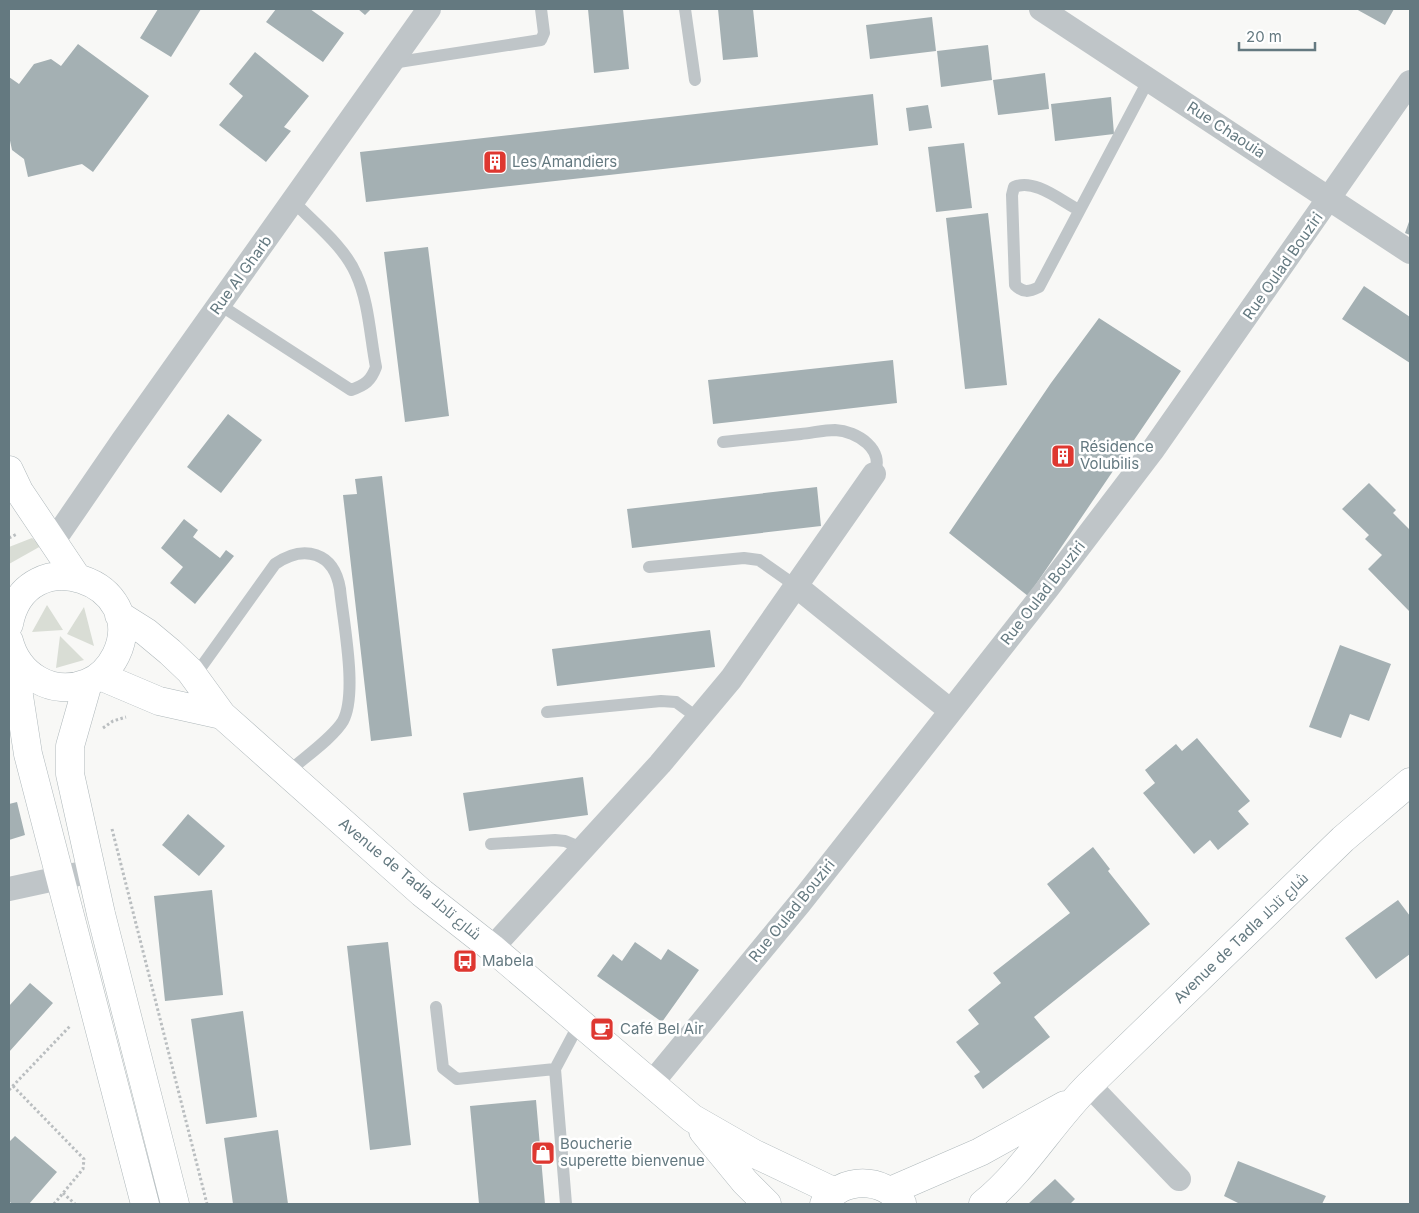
<svg xmlns="http://www.w3.org/2000/svg" width="1419" height="1213" viewBox="0 0 1419 1213" font-family="Inter,Cairo,sans-serif">
<style>
.green{fill:#d9ddd5}
.building{fill:#a4b0b3}
.lines{fill:none;stroke-linecap:round;stroke-linejoin:round}
.secondary-casing{stroke:#afb8bb;stroke-width:29}
.path{stroke:#babec0;stroke-width:3;stroke-dasharray:2.5 2.5;stroke-linecap:butt}
.lane{stroke:#bfc5c8;stroke-width:12}
.street{stroke:#bfc5c8;stroke-width:24}
.secondary{stroke:#fff;stroke-width:28}
.labels{text-anchor:middle;stroke-width:5;stroke-linejoin:round;paint-order:stroke}
.street-label{font-size:15px;fill:#647980;stroke:#fff}
.poi-label{font-size:15px;fill:#647980;stroke:#fff;text-anchor:start}
</style>
<rect width="100%" height="100%" fill="#f8f8f6"/>
<!-- green -->
<path class="green" d="M32,538l9,8 -32,18v-17z
M47,605l16,25 -31,2z
M84,607l10,39 -27,-12z
M60,636l24,24 -28,8z"/>
<!-- building -->
<path class="building" d="M158,9h43l-30,48 -31,-19z
M276,9h34l34,24 -21,29 -57,-40z
M358,9h13l-6,6z
M588,9h35l6,60 -35,4z
M718,9h35l5,48 -35,3z
M1356,9h38l-9,16z
M932,17l4,34 -66,8 -4,-34z
M78,44l71,52 -56,76 -11,-8 -54,13 -4,-18 -12,-9 -3,-14v-59l10,7 15,-20 17,-5 10,7z
M988,45l4,35 -51,7 -4,-36z
M255,52l54,44 -25,31 7,4 -25,31 -47,-37 24,-29 -14,-12z
M1045,73l4,36 -51,6 -5,-35z
M873,94l5,51 -512,57 -6,-50z
M1111,97l3,37 -59,7 -4,-37z
M928,105l4,23 -23,3 -3,-23z
M964,143l8,65 -36,4 -8,-65z
M988,213l19,172 -42,4 -19,-171z
M1410,219v16l-5,-2z
M428,247l21,169 -44,6 -21,-170z
M1364,286l46,31v46l-68,-44z
M1099,318l82,53 -153,225 -79,-63 102,-150z
M893,360l4,43 -184,21 -5,-44z
M228,414l34,26 -41,53 -34,-26z
M382,476l30,260 -41,5 -28,-246 14,-1 -2,-15z
M1369,483l27,27 -3,3 17,17v82l-42,-43 14,-14 -17,-16 4,-4 -27,-26z
M817,487l4,39 -189,22 -5,-39z
M184,519l14,11 -5,7 27,21 6,-8 8,6 -39,48 -25,-21 13,-16 -22,-19z
M710,630l5,37 -158,19 -5,-37z
M1340,645l51,19 -22,57 -19,-7 -9,24 -32,-11z
M1197,738l53,63 -12,10 11,13 -31,26 -8,-10 -16,14 -51,-61 12,-10 -10,-13 31,-26 6,7z
M583,777l5,38 -119,16 -6,-38z
M17,802l8,33 -16,5v-36z
M188,814l37,32 -26,30 -37,-31z
M1093,847l17,22 -2,2 42,53 -116,93 16,20 -67,52 -9,-13 6,-4 -24,-30 23,-18 -11,-14 33,-27 -8,-10 77,-60 -23,-29z
M212,890l11,105 -58,6 -11,-105z
M1398,900l12,16v38l-34,25 -31,-41z
M388,942l23,203 -41,5 -23,-204z
M635,942l26,18 7,-11 31,21 -37,52 -65,-46 16,-22 9,7z
M30,983l23,20 -44,49v-46z
M243,1011l14,106 -51,7 -15,-105z
M536,1100l9,104h-66l-9,-98z
M278,1130l10,74h-55l-9,-66z
M15,1136l42,36 -28,32h-17l-3,-3v-59z
M1238,1161l88,35 -4,8h-82l-16,-8z
M1055,1179l20,20 -5,5h-42z"/>
<g class="lines">
<!-- secondary casing -->
<g class="secondary-casing">
<path id="secondary" d="M9,470l10,21 57,85
M119,615l27,17 24,20 20,19 32,44 200,178 70,55 200,170 61,35 82,39
M9,624c17,-87 142,-42 107,31 -6,12 -16,23 -29,28 -35,14 -69,-8 -78,-42
M17,662l2,34 9,58 117,450
M100,676l59,25 63,14
M88,683l-18,63v28l31,140 74,290
M703,1131l42,51 22,22
M890,1191l90,-39 85,-47
M824,1204c18,-28 59,-27 78,-1
M983,1204c42,-34 68,-81 106,-119l254,-246 67,-57"/>
</g>
<!-- path -->
<path class="path" d="M9,538l8,-4
M103,728l10,-7 13,-4
M112,829l95,375
M13,1086l71,73 -1,10 -29,35
M9,1090l62,-65
M63,1193l12,11"/>
<!-- lane -->
<path class="lane" d="M685,9l10,71
M392,63l149,-23 3,-7 -3,-24
M1079,210c-18,-9 -44,-32 -65,-23l-2,8 3,90c8,8 14,7 24,2l110,-208
M220,305l131,85c14,-5 20,-9 25,-23 -6,-30 -7,-65 -20,-93 -12,-28 -42,-51 -62,-72
M723,442c26,-3 52,-5 78,-8 11,-1 23,-4 34,-4 22,1 51,20 39,44
M649,567l95,-9 15,2 37,26
M194,677l81,-113c29,-20 59,-12 65,25 3,32 18,104 3,132 -10,17 -41,38 -56,52
M547,712l114,-11 15,1 22,16
M491,844l64,-4 10,1 17,7
M436,1007l7,61 14,11 98,-10
M566,1204l-11,-135 25,-47"/>
<!-- street -->
<path class="street" d="M1041,9l369,243
M53,542l70,-102 306,-431
M796,586l155,125
M9,889l83,-18
M492,948l168,-184 71,-85 143,-205
M651,1084l149,-181 247,-314 105,-138 258,-369
M1089,1085l90,94"/>
<!-- secondary -->
<use href="#secondary" class="secondary"/>
</g>
<!-- icons -->
<defs>
<g id="building-square" transform="scale(1.25)"><rect x="-9" y="-9" width="18" height="18" rx="4" fill="#de3730" stroke="#fff"/><path d="M-4-6H4V6H1V3H-1V6H-4ZM-2.5-4.3h1.7v1.8h-1.7ZM.8-4.3h1.7v1.8H.8ZM-2.5-1h1.7V.8h-1.7ZM.8-1h1.7V.8H.8Z" fill="#fff"/></g>
<g id="bus-square" transform="scale(1.25)"><rect x="-9" y="-9" width="18" height="18" rx="4" fill="#de3730" stroke="#fff"/><path d="M-5-6H5V4H4V6H2V4H-2V6H-4V4H-5ZM-3.5-4V0h7V-4ZM-3.5 1.2v1.5H-2V1.2ZM2 1.2v1.5H3.5V1.2Z" fill="#fff"/></g>
<g id="cafe-square" transform="scale(1.25)"><rect x="-9" y="-9" width="18" height="18" rx="4" fill="#de3730" stroke="#fff"/><path d="M-5.5-4.5H6V0H3Q3 3.5 0 3.5H-2.5Q-5.5 3.5-5.5 0ZM3-3.2v2h1.7v-2ZM-6 4.5H4V6H-6Z" fill="#fff"/></g>
<g id="shop-square" transform="scale(1.25)"><rect x="-9" y="-9" width="18" height="18" rx="4" fill="#de3730" stroke="#fff"/><path d="M-5-2.5h2.3a2.7 3.5 0 0 1 5.4 0H5L5.5 6h-11ZM-1.5-2.5h3a1.5 2.3 0 0 0-3 0Z" fill="#fff"/></g>
</defs>
<g fill-rule="evenodd">
<use href="#building-square" x="495" y="162"/>
<use href="#building-square" x="1063" y="456"/>
<use href="#bus-square" x="465" y="961"/>
<use href="#cafe-square" x="602" y="1029"/>
<use href="#shop-square" x="543" y="1153"/>
</g>
<g class="labels">
<!-- street labels -->
<g class="street-label">
<text transform="translate(1226 130) rotate(33)" y="5">Rue Chaouia</text>
<text transform="translate(1283 266) rotate(-55)" y="5">Rue Oulad Bouziri</text>
<text transform="translate(241 275) rotate(-54)" y="5">Rue Al Gharb</text>
<text transform="translate(1043 593) rotate(-52)" y="5">Rue Oulad Bouziri</text>
<text transform="translate(410 879) rotate(40)" y="5">Avenue de Tadla شارع تادلا</text>
<text transform="translate(792 911) rotate(-51)" y="5">Rue Oulad Bouziri</text>
<text transform="translate(1241 938) rotate(-44)" y="5">Avenue de Tadla شارع تادلا</text>
</g>
<!-- poi labels -->
<g class="poi-label">
<text x="512" y="167">Les Amandiers</text>
<text x="1080" y="452">Résidence<tspan x="1080" dy="17">Volubilis</tspan></text>
<text x="482" y="966">Mabela</text>
<text x="620" y="1034">Café Bel Air</text>
<text x="560" y="1149">Boucherie<tspan x="560" dy="17">superette bienvenue</tspan></text>
</g>
</g>
<!-- border -->
<rect width="1419" height="1213" fill="none" stroke="#647980" stroke-width="20"/>
<!-- scale -->
<path d="M1239 42v8h76v-8" fill="none" stroke="#647980" stroke-width="2.5"/>
<text x="1246" y="42" font-size="15" fill="#647980" stroke="#ffffff" stroke-width="4" paint-order="stroke">20 m</text>
</svg>
